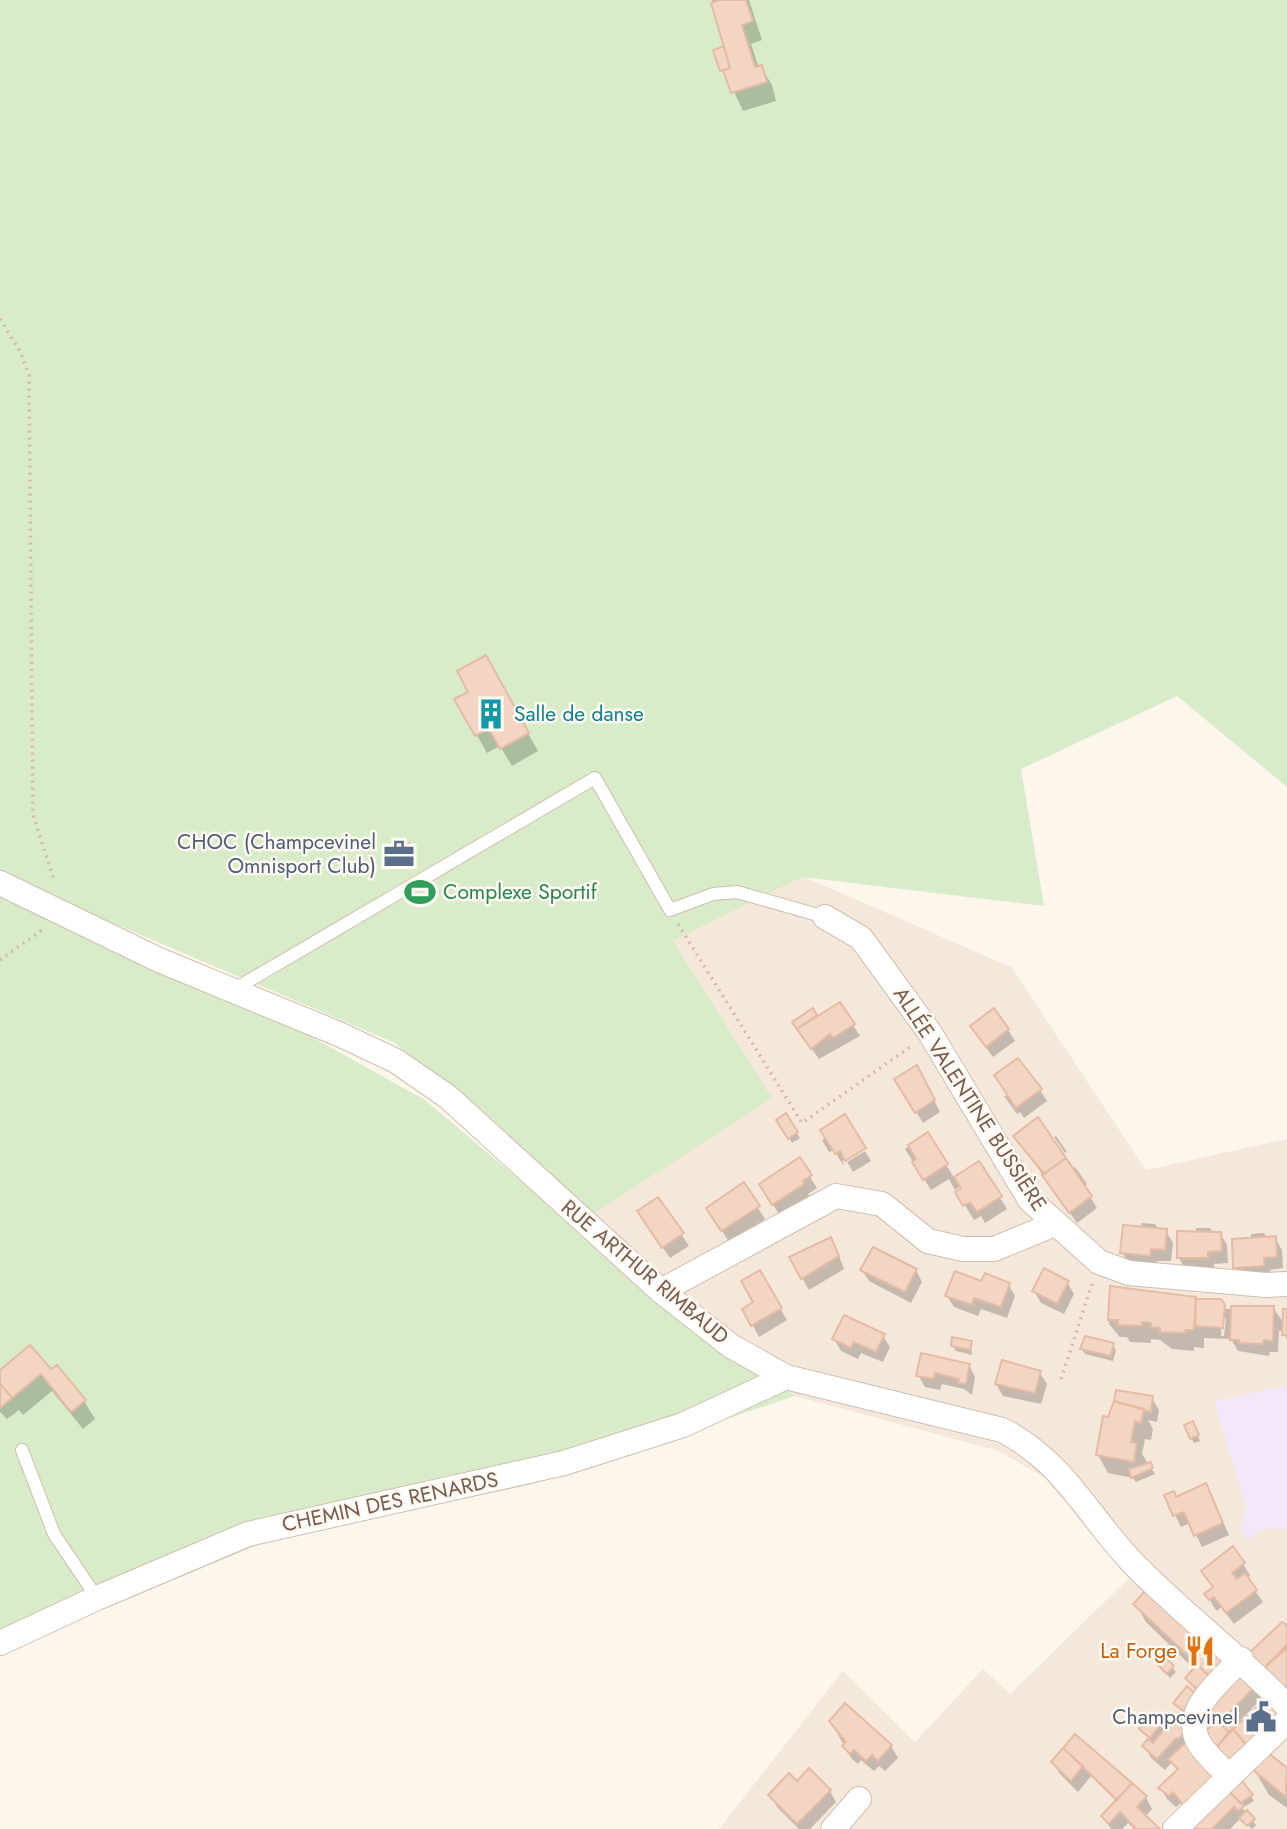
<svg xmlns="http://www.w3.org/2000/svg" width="1287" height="1829" viewBox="0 0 1287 1829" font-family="Jost,sans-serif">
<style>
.residential{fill:#f5e8da}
.education{fill:#f3e8fa}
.green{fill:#d8ecc9}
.shadow{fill:#0003;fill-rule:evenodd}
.building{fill:#f3d5c3;stroke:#e6bba3;stroke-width:2}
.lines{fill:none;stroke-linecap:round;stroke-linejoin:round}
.lane-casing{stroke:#d1beb0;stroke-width:14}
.street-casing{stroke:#d1beb0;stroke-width:26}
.path{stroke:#d9b8a5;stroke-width:3.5;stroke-dasharray:2 5;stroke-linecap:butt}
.lane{stroke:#fff;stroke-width:12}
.street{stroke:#fff;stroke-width:24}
.labels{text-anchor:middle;stroke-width:5;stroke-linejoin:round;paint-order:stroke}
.culture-label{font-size:21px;fill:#0d838f;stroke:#fffaf3;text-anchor:start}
.service-label{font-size:21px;fill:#4e5e75;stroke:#fffaf3;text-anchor:end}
.leisure-label{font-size:21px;fill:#27864d;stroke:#fffaf3;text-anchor:start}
.street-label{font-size:21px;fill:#7a5c4d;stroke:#fffaf3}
.food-label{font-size:21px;fill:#c56008;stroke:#fffaf3;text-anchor:end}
</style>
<rect width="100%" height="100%" fill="#fdf6ec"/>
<!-- residential -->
<path class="residential" d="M802,876l209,91 135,203 141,-31v690h-568l124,-158 72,71 68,-73 27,25 119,-116 -84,-100 -46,-27 -204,-55 -68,-41 -140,-137 85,-277z"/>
<!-- education -->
<path class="education" d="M1287,1385v144h-26l-12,11 -10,-11 7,-20 -32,-108z"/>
<!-- green -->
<path class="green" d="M0,0h1287v787l-110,-91 -156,73 23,137 -242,-29 -129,64 99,157 -185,120 -192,-175 -308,-131 338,188 302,255 68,41 -266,89 -257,54 -272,113z"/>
<!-- shadow -->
<path class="shadow" d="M712,0h37l13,40 -11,4 8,24 2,-1 11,18 4,16 -33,10 -17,-36 -5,-4 7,-17z
M485,657l53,94 -26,15 -12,-20 -13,7 -30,-53 13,-8z
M408,846l7,10 -21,13 -6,-10z
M812,1010l5,8 36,7 7,11 -41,23 -25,-37z
M1008,1030l7,11 -22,16 -14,-19z
M923,1079l17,33 -17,11 -20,-32z
M1040,1090l7,11 -23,17 -4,-6 -3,2 -13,-18z
M785,1116l15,22 -8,5 -14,-23z
M927,1135l28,44 23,-16 29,46 -22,14 -4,-7 -7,4 -10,-16 -4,-18 -5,4 -6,-11 -18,11 -26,-41z
M1015,1136l57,34 3,-3 12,17 -3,3 13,21 -20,15z
M1056,1136l11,16 -2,1 -11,-16z
M826,1138l37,10 -21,13 2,3 21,-13 6,10 -18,11 -6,-10 -4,3 -9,-15 -5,2 -7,-12z
M799,1160l18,28 -9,6 2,3 -30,19 -12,-20z
M744,1185l21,34 -36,23 -14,-22z
M658,1199l31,47 -19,12 -24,-35z
M1141,1223l14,1 3,5 8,2 7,12 -2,18h-14l-1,6 -27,-3 -7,-12 20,-23z
M1196,1228h14l3,5h7l7,12 1,18 -14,1v6h-28l-7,-12 17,-25z
M1264,1233l3,5h8l7,12 1,18 -13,2v7l-29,2 -6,-11 16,-28v-6z
M837,1251l7,18 -35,21 -18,-32z
M862,1270h54l6,12 -11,21 -42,-22z
M759,1273l28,47 -28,17 -15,-28 11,-6z
M1067,1282l7,12 -10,20 -23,-11 -7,-12z
M982,1284h26l7,12 -8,22 -26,-9 -3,7 -24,-9 -7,-11z
M1111,1288l109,13 5,8 48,-1 11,15 3,-13v31l-3,-10h-5l-1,21h-8l-1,4 -31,-5 -7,-12 -27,-1v10l-10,-1v4l-22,-2 -12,-9 -9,-1v4l-21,-1 -3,-5h-7l-11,-13zM1222,1315l4,4 -2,17h-3z
M883,1336l7,11 -7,15 -22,-9 -3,6 -17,-8 -7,-12z
M971,1342l1,13 -16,-4 -3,-5z
M1113,1345l3,5 -3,11 -28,-7 -3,-5z
M969,1365l6,12 -3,18 -8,-6 -22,-5 -2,6 -15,-3 -7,-12z
M0,1372h51l33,29 11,18 -12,10 -31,-38 -29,24 -4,-5 -12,9 -7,-7z
M1040,1373l7,11 -6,20 -38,-8 -7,-12z
M1152,1398l7,12 -2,12 -9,-2 5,9 -2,11 -6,-1 -3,15 13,20 -19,8 -3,-4 -25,-5 -10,-18 11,-36z
M1195,1428l5,13 -6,2 -3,-5z
M1212,1497l17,38 -27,12 -12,-24 -9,4 -6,-12 1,-16z
M1243,1564l7,11 -4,3 17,24 -29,22 -13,-17 -4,4 -4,-5 -6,-12 7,-5 -11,-18z
M1149,1590l114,107 -23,24 -4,56 -31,-42 13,-14 -31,-42 8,-9 -49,-48 -10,-18z
M1287,1628v69l-30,-31z
M1165,1660l11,12 -6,6 -10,-13z
M1151,1716l14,15 23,-6 5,92 -12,-14 -5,4 -9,-8 -6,-11 17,-16 -6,-10 -7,8 -14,-12 -6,-11 6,-7 -10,-11z
M831,1722l60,24 7,12 -13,13 -6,-5 -5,5 -13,-11 -3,4 -7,-6z
M1075,1737l71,61 6,11 -7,8 13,12h-24l-6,-6 -6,6h-11l-8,-13 14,-14 -26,-26 -13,16 -18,-18 -7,-11z
M1270,1756l17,15v37l-18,-13 -14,-24z
M830,1791l6,11 -26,27h-11l-22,-22 -7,-12z
M1251,1796l3,5 -12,7 14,17 -4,4 -11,-11 -11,11h-40z"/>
<!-- building -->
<path class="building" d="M719,0h27l7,21 -11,4 13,42 7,-2 5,17 -36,11 -8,-23 7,-2 -19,-65z
M724,46l6,22 -10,3 -7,-21z
M486,655l43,78 -29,16 -11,-20 -14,7 -21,-37 14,-7 -11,-21z
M409,843l4,7 -24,15 -4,-7z
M840,1002l15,22 -22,14 -3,-4 -19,15 -14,-20z
M813,1008l4,7 -20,14 -5,-7z
M994,1008l15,21 -23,18 -16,-21z
M1018,1058l24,31 -26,19 -22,-33z
M917,1065l18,35 -20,13 -21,-34z
M786,1113l12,19 -10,7 -12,-19z
M845,1114l21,34 -21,13 -5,-10 -5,3 -15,-24z
M1038,1117l28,41 -22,16 -31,-38z
M928,1132l20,32 -25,16 -11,-18 4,-3 -8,-14z
M800,1157l12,18 -9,6 1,3 -32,21 -13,-21z
M1066,1158l26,38 -23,17 -27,-38z
M979,1161l23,35 -25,16 -7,-10 -7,4 -8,-14 6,-4 -7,-11z
M744,1182l16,24 -39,25 -15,-23z
M658,1197l26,36 -22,15 -25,-37z
M1123,1225l44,4 -2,21 -14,-1 -1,7 -30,-3z
M1177,1231l44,1 1,19 -14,1v6h-31z
M1276,1236l1,21 -13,1v8l-31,2 -1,-29z
M831,1237l8,19 -38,23 -12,-22z
M873,1247l44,22 -12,23 -45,-22z
M1044,1268l25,13 -12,23 -25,-13z
M760,1270l22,38 -31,18 -9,-17 11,-7 -12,-21z
M955,1271l26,10 4,-8 25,10 -9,24 -27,-9 -2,7 -27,-9z
M1110,1286l86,11 -2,33h-9v3l-25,-1v-4l-9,-1v-4l-9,-1v4l-24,-1v-5h-10z
M1196,1299h25l4,6 -2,23 -28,-2z
M1231,1306h43l-1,35 -9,-1 -1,4 -24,-1v-3h-9z
M1283,1309h4v26h-5z
M844,1315l41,19 -9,18 -22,-10 -3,6 -19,-9z
M1085,1336l29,7 -3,13 -31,-7z
M952,1337l20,4 -2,9 -19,-4z
M30,1345l21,24 6,-4 29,35 -15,12 -30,-38 -29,24 -12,-14v-14z
M921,1353l49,11 -4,20 -8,-1 1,-4 -24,-6 -1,6 -18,-3z
M1002,1360l39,11 -6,22 -40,-9z
M0,1384l12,14 -12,10z
M1116,1390l37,6 -2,16 -37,-11z
M1114,1401l30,8 -3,14 -6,-2 -4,21 6,1 -3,19 -38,-7 7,-39 5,1z
M1193,1421l6,14 -9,4 -6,-14z
M1151,1462l2,6 -22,10 -2,-9z
M1206,1483l17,40 -29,13 -10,-24 -11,4 -9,-21 10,-4 2,6z
M1233,1546l12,17 -13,10 5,6 8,-6 12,17 -31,23 -12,-16 -5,3 -5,-6 9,-7 -12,-16z
M1149,1587l83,76 -17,18 -82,-77z
M1282,1622l5,3v20l-25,25 -14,-16z
M1287,1648v39l-4,4 -21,-21z
M1165,1657l9,9 -7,8 -9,-9z
M1197,1665l14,13 -12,13 -14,-13z
M1240,1668l17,16 -35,37 -17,-15z
M1187,1686l9,8 -13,17 -10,-8z
M1269,1696l16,16 -37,35 -15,-18z
M845,1703l47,42 -14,16 -6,-6 -6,6 -12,-11 -4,4 -8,-8 4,-4 -17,-21z
M1230,1712l10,10 -11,10 -10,-9z
M1178,1713l11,10 -8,14 -6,2 -18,20 -15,-13 6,-7 5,4z
M1151,1714l11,9 -12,15 -11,-9z
M1216,1720l13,12 -13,16 -13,-13z
M1233,1729l15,18 -20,19 -12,-18z
M1075,1734l57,49 -15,17 -54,-52z
M1185,1743l32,34 -32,30 -12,-15 -4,4 -11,-8 20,-19 -10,-10z
M1063,1748l20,18 -12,15 -20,-19z
M1270,1754l17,14 -1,29 -33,-27z
M809,1768l22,22 -34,34 -29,-29 21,-22 8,8z
M1239,1777l14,18 -13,8 -14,-15z
M1132,1783l15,13 -10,11 23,22h-24l-16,-17 -11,12 -8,-8z
M1226,1788l18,18 -6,5 -4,-4 -22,22h-24z
M1247,1810l8,9 -8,7 -8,-8z"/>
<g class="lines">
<!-- lane casing -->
<g class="lane-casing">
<path id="lane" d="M233,990l362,-212 75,132 43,-16 24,-2 88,25
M22,1450l32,84 43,64"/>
</g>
<!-- street casing -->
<g class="street-casing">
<path id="street" d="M0,883l159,77 182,75 55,26 52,36 213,194 70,55 55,31 216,53c61,31 84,83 129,131 49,51 107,94 156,145
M825,917l36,21 69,95 100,167 69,62 30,11 137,12 21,-1
M661,1291l175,-95 46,8 46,37 35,8h31l61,-25
M0,1643l97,-45 151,-64 316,-71 119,-38 103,-48
M1229,1776c-10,-10 -23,-21 -30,-33 -19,-32 23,-63 42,-84
M833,1829l26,-30
M1175,1829l112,-108"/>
</g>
<!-- path -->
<path class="path" d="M0,319l21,34 8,22 4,440 20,62 -2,5
M678,924l124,199 111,-78
M0,960l45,-32
M1061,1379l32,-98"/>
<!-- lane -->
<use href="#lane" class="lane"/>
<!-- street -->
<use href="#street" class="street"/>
</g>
<!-- icons -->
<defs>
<g id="building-bare" transform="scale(2.415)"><path d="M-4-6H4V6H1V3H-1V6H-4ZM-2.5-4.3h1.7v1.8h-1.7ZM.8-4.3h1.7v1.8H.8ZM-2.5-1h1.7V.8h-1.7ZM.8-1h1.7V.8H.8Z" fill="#0f9aa8" stroke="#fffaf3" stroke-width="2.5" paint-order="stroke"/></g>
<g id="office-bare" transform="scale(2.415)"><path d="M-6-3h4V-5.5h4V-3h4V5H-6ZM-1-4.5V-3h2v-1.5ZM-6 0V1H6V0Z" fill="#5c6f8a" stroke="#fffaf3" stroke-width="2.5" paint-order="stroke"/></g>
<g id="stadium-bare" transform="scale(2.415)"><path d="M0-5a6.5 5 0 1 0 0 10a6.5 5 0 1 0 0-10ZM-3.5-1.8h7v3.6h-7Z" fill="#2e9e5b" stroke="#fffaf3" stroke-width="2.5" paint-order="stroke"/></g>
<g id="restaurant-bare" transform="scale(2.415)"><path d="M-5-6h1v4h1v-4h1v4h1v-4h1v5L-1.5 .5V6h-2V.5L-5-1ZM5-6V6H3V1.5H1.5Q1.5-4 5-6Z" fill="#e8710a" stroke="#fffaf3" stroke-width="2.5" paint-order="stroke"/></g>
<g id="civic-bare" transform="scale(2.415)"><path d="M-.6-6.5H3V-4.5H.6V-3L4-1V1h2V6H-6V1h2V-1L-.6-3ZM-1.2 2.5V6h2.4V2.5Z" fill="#5c6f8a" stroke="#fffaf3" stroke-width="2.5" paint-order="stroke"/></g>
</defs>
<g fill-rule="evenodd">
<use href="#building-bare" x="491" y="714"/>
<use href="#office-bare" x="399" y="854"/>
<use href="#stadium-bare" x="420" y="892"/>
<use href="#restaurant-bare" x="1200" y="1651"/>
<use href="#civic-bare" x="1261" y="1717"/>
</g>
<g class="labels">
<!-- culture labels -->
<g class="culture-label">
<text x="514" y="721">Salle de danse</text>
</g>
<!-- service labels -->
<g class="service-label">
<text x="376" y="849">CHOC (Champcevinel<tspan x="376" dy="24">Omnisport Club)</tspan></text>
<text x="1238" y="1724">Champcevinel</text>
</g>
<!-- leisure labels -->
<g class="leisure-label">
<text x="443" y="899">Complexe Sportif</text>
</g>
<!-- street labels -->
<g class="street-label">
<text transform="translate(970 1099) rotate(57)" y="7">ALLÉE VALENTINE BUSSIÈRE</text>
<text transform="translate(645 1272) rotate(40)" y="7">RUE ARTHUR RIMBAUD</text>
<text transform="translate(390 1502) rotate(-12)" y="7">CHEMIN DES RENARDS</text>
</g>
<!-- food labels -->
<g class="food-label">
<text x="1177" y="1658">La Forge</text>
</g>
</g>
</svg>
